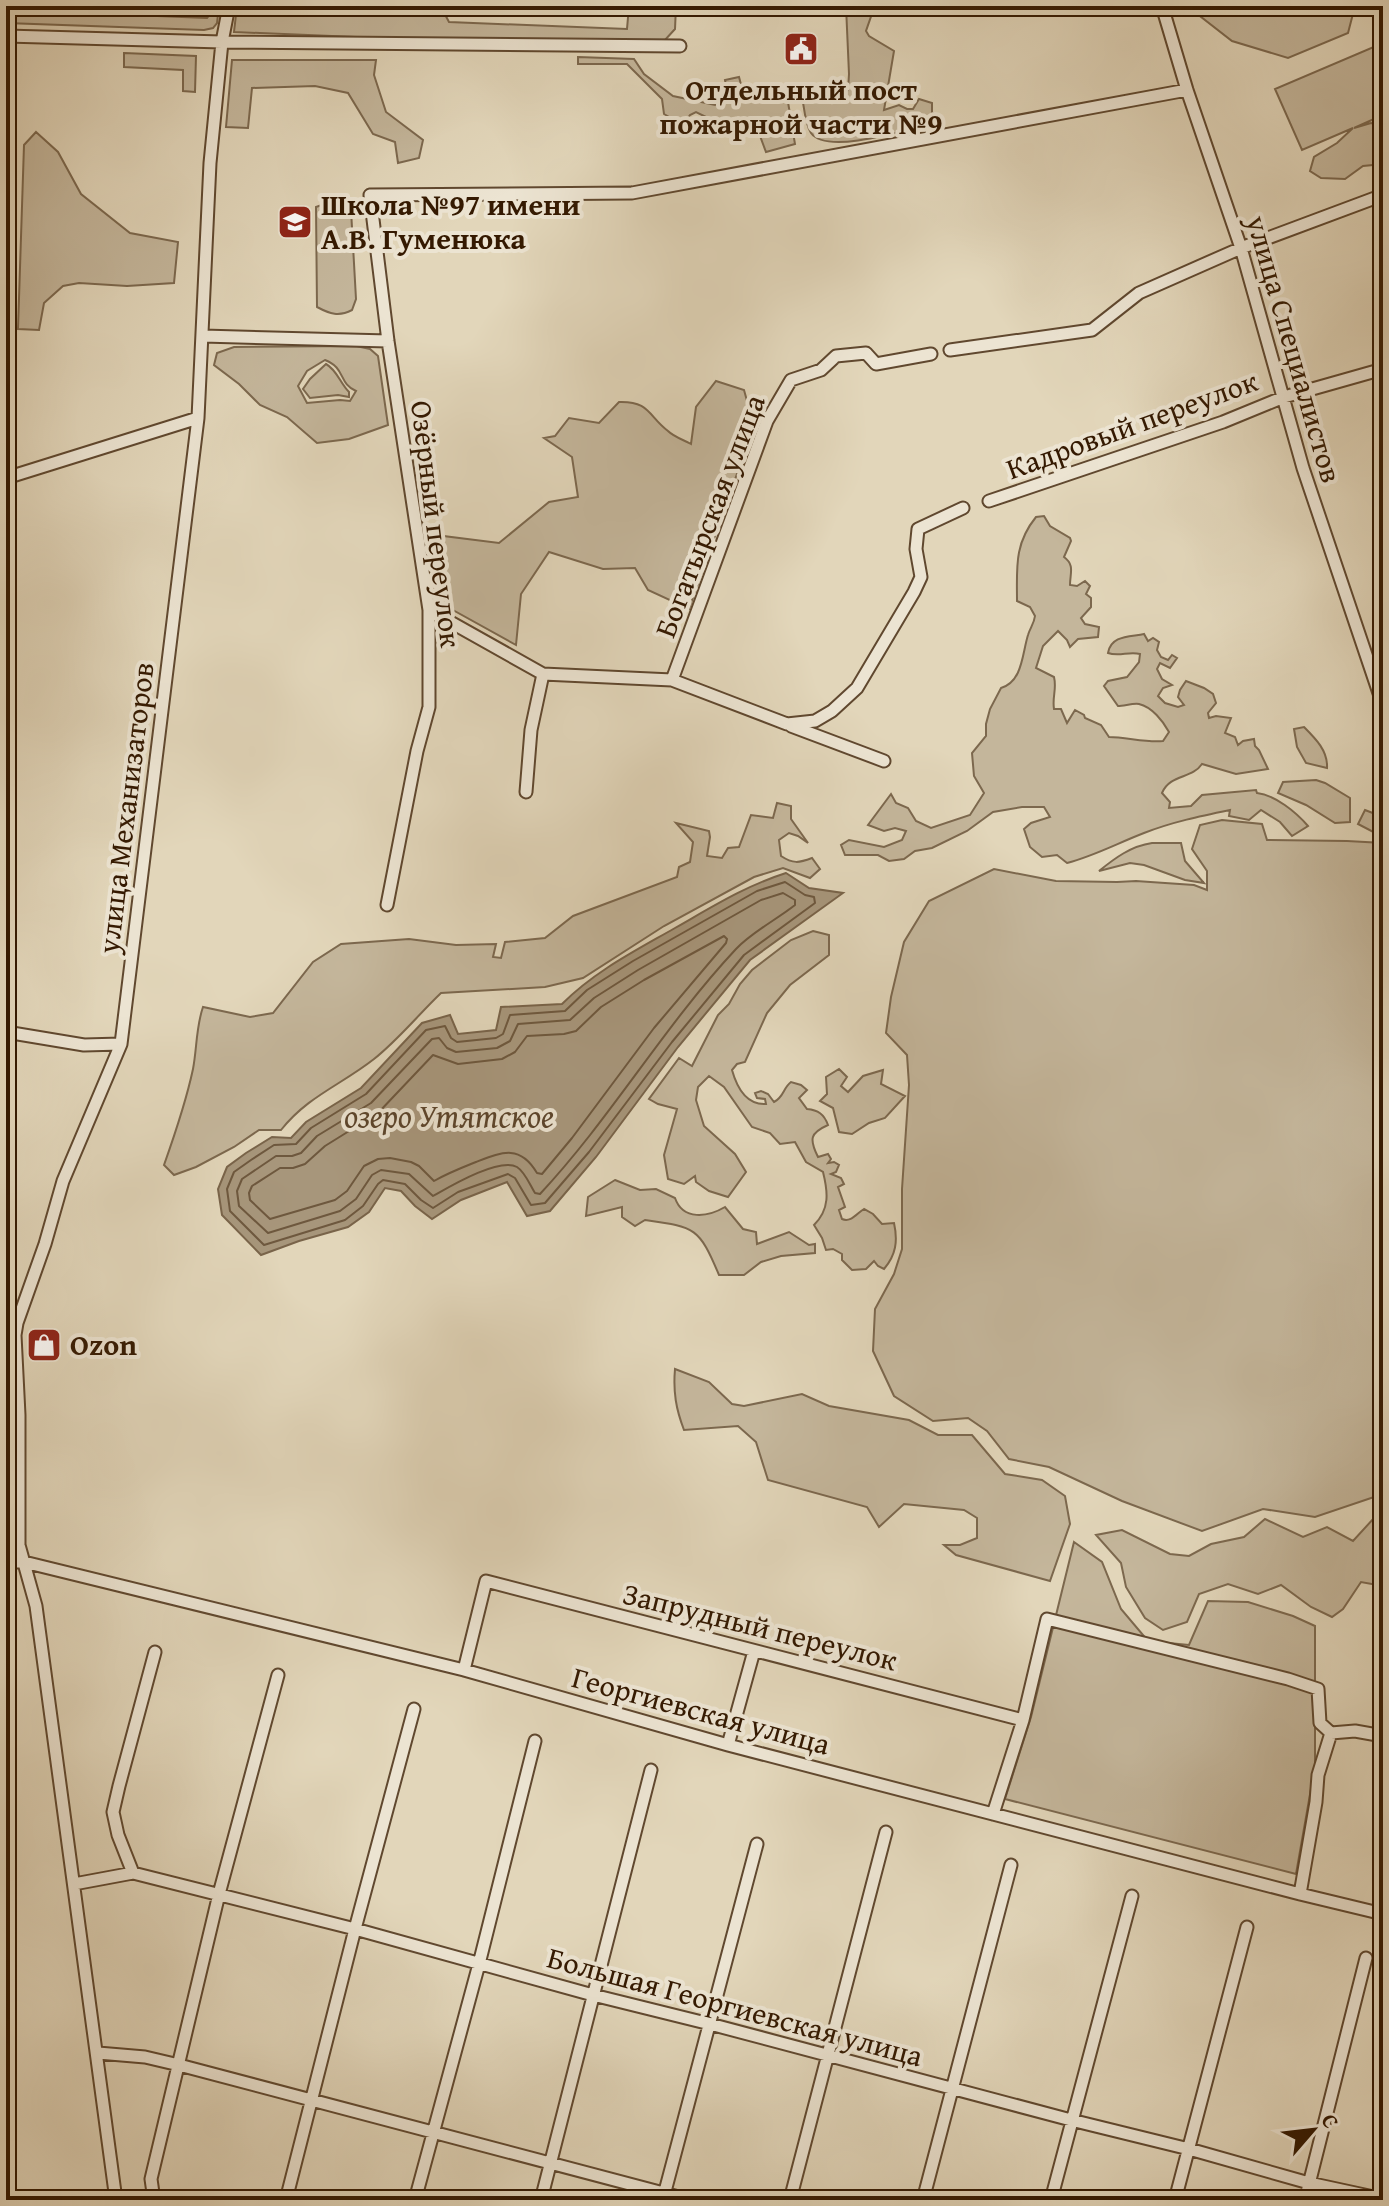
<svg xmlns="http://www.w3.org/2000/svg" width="1389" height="2206" viewBox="0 0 1389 2206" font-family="'Gentium Book Plus',serif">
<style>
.green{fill:#c4b69b;stroke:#7c684e;stroke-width:2;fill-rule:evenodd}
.water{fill:#a7967b;stroke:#79644a;stroke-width:2}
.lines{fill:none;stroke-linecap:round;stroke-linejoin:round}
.shore{stroke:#6e583e;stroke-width:2}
.minor-casing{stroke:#60482f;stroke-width:15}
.minor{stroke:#ece4d2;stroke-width:11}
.labels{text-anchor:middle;stroke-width:8;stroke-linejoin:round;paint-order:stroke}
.poi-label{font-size:30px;font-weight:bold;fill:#341901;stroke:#ece4d2;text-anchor:start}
.street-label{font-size:30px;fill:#341901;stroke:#ece4d2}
.water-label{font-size:32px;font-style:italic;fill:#5c452c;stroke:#ece4d2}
</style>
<rect width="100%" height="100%" fill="#e2d6ba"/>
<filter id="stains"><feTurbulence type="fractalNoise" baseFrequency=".0025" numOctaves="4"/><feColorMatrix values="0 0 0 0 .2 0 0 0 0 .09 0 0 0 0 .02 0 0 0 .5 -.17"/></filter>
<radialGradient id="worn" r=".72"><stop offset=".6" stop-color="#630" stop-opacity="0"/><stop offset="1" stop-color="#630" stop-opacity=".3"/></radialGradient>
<!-- green -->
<path class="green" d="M212,6h7l-2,17 -4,5 -9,2 -198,-7v-13l201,8 5,-6z
M237,6h202l2,1 8,15 178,7 2,-23h47l-1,23 -10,11h-237l-194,-8z
M846,6h32l-4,2 -8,23 3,5 25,15 -10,59 15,-5 8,4h6l6,-10 13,4v9l9,9c-24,5 -113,36 -130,12 -6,-9 -7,-26 -9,-37l46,-6 1,-16z
M1187,6h168l-7,27 -60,25 -56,-17z
M1383,43v72l-29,13 17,-5 12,2v39l-20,2 -18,13 -24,-1 -11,-7 4,-14 23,-14 16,-15 -51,22 -27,-61z
M124,53l72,3 -1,36 -12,-1v-21l-59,-3z
M578,57l56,2 10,15 29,22 42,9 13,-9 -3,-16 14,-3 5,19 35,-1 9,7 7,42 -29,8 -9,-24 -49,-10 -12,-6 -6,3 -7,10 -19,-11 -2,-15 -35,-35h-49z
M232,60h144l-2,15 12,37 37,28 -4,18 -21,5 -3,-21 -22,-8 -25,-41 -33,-7 -63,2 -4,40 -22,-1z
M36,132l22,20 23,42 49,39 48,9 -4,41 -47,3 -48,-3 -16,3 -19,17 -5,27 -21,-1 6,-184z
M336,200l12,3 3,7 5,89 -4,11c-13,7 -22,4 -35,-3l-1,-100z
M356,346l14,3 8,7 10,69 -39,14 -32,4 -30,-26 -27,-12 -21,-21 -25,-19 3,-12 17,-6zM325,360c21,8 13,23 31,31l-6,10 -10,-1 -33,3 -9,-17 9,-15z
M326,364c11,6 14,19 23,28v5l-11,-2 -28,3 -7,-9 7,-10z
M716,381l28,9 10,36 -65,183 -41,-19 -13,-22 -32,1 -54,-17 -28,42 -5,51 -83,-46 -6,-65 72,9 50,-41 29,-5 -6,-40 -28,-19 11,-2 14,-18 30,5 20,-21c31,-1 29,14 49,29 6,6 16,9 23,13l5,-37z
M1044,516l6,10 20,12 1,3 -7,16c11,8 6,16 6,28l7,1 8,-5 5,5 -4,8 5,4v9l-10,11 4,6 14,3 -1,10 -20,2 -8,8 -3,-7 -9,-9 -15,15 -7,22 18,9c3,12 -2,20 0,32h7l6,14 8,-13 9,5 1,3 16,7 8,12c17,0 38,6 54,4l6,-9c-6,-11 -17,-25 -30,-28 -6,-1 -15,2 -21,2l-14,-20 4,-5 19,-4 12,-15 1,-8c-11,-3 -21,3 -32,-1 3,-18 22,-16 36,-19l4,7 5,-3 6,4 -2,8 4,7 7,3 4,-5 5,3 -7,10 -10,-5 -3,6 5,10 10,6 -9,3 -5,8 7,7 13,4 6,-2 -6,-8 2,-7 6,-9 18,7 9,6 3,9 -8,10 1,5 7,-2 15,2 -6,15 10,4 3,8 5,-4 11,-2 1,7 4,4 9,19 -32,5 -34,-10c-10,15 -32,10 -40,29l8,9 -1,6 22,-2 11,-11 54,-5 1,3c18,2 39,19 51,33l-16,10 -12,-14 -19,-12 -12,10 -20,-4 1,-6c-29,6 -58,12 -86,23 -26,10 -50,23 -77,30l-10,-8 -15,2 -12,-10 -6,-18 7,-6 19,-6 -6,-10h-22l-29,5 -26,19 -35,17 -17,3 -11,8 -15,2 -11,-6h-33l-4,-10 8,-5 35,7 18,-7 4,-9 -11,-3 -11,3 -16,-6 23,-31 5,9 12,5 8,13 15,7 39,-13 14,-22 -10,-17 -2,-23 14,-17v-12l4,-15 11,-21c22,-7 21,-34 27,-53 2,-7 6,-11 7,-19l-5,-9 -13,-6c0,-33 -3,-57 19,-84z
M1304,727c12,12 24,24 23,41l-21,-5 -9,-16 -3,-18z
M1316,780l9,3 25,15v24l-15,1 -29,-18 -28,-12 5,-11z
M777,803l14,3v13l17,24 -10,-7 -9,-3 -10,7 2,16c12,8 18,7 31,2l8,11 -10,9 -27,-10 -29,9 -90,49 -81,52 -38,9 -104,6c-22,21 -43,47 -67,66 -33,26 -66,37 -93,71h-22l-25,17 -38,20 -22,8 -10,-10c11,-31 22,-63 29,-96 4,-21 3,-42 10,-62l47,10 23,-4 40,-51 28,-18 68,-5 47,6 40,-1 -3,13 8,1 4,-16 40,-4 28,-22 104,-39 2,-10 11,-5 3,-20 -17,-19 33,8 1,6 -3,19 15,2 6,-10 11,-1 12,-32 22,3z
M1365,810l18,7v20l-25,-13z
M1222,820l40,4 5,16 80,1 36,2v651l-68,23 -52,-8 -61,22 -80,-30 -73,-34 -40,-8 -22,-28 -19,-13 -35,3 -39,-25 -21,-45 2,-42 19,-35 8,-25v-60l7,-104 -2,-30 -21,-22 5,-36 13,-55 25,-41 65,-32 62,12 61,1 19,-1 58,4 13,5v-19l-15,-22 8,-24z
M1152,843h29l4,18 19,22 -19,-3 -41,-15 -14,-2 -31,8c16,-13 32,-25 53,-28z
M813,931l16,4v20l-39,30 -23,28 -22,49 -8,2 -5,6c5,18 15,35 34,34l-1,-5 -8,-1 -2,-5 6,-2 7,3 6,8c10,-5 9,-14 17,-20l10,3 6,5 -8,8 8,11c11,1 17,5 21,16 -18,8 -19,14 -10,32l10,-3 3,5 -3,4 6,-1 5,3 -3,7 -5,2 10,4 3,6 -6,3 7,20 -6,3 3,9c9,4 15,-6 22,-10l9,5 9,10 12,-1c4,18 2,32 -10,46l-6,-3 -4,-5 -8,8 -14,1 -10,-10v-6l-9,-5 -7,1 -4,-12 -8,-13c16,-16 14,-33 9,-53l-17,-10 -11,-20 -15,2 -10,-11 -18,-6 -28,-40 -15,-11 -11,11 -2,13 8,26 31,28 11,18 -18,25 -19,-6 -13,-9 -1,-6 -11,8 -16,-5 -4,-24 13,-46 -19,-5 -9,-5 30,-41 13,8 26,-51 11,-11 11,-20 12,-14 39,-30z
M839,1069l8,8 -6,9 7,6 15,-16 20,-6 -2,14 24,12 -20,22 -16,5 -17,11 -13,-2 -6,-24 -13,-7 7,-7 -1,-17z
M615,1180l25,10 16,-1 19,9c8,23 33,19 50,9l18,22 13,3 1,12 32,-12 20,13 6,-1v9l-34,3 -20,6 -17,13h-25c-20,-48 -24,-48 -74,-55l-10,6 -13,-9v-10l-36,9 2,-19z
M675,1369l34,13 23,22 12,2 58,-12 27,12 80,14 29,15h34l33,39 37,6 23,16 5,28 -20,57 -94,-26 -12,-10h16l17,-7v-20l-13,-8 -60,-6 -25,23 -12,-20 -99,-27 -12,-38 -18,-16 -54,4c-8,-21 -11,-38 -9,-61z
M1374,1518h9v68l-22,-4 -18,27 -11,8 -21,-10 -30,-22 -23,9 -30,-10 -29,10 -12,28 -24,8 -18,-12 -19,-31 -5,-24 -25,-28 26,-5 48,24 19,2 22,-12 33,-7 21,-18 38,18 24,-10 26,14z
M1074,1542l28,20 19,47 27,32 41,4 19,-44 40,1 45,14 22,10v140l-19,108 -291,-75 26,-82z"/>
<!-- water -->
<path class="water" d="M786,873l23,15 34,5 -93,67 -72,87 -82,110 -46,54 -23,5 -20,-34 -46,18 -29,19 -17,-13 -14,-15 -16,-3 -16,24 -21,15 -49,14 -38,14 -39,-40 -4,-26 9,-22 19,-14 26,-16 19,1 15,-16 55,-34 61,-65 28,-8 8,19 38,-4 5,-23 61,-3c33,-33 73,-53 113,-76 37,-21 70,-42 111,-55z"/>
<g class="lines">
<!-- shore -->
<path class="shore" d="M785,882l20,13 9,2 1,6 -71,52 -72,87 -83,110 -44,51 -14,2 -16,-27 -7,-4 -50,18 -25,16 -12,-8 -16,-16 -22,-4 -5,4 -15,22 -18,14 -81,25 -34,-34 -3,-22 7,-17 17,-12 23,-15 22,-1 15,-16 55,-34 60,-64 19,-4 6,12 6,4 39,-4 7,-4 7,-19 55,-4 22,-21 46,-29 124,-70z
M783,893l12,7v5c-19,15 -43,27 -59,44 -72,77 -125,169 -196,245l-5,-1c-5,-8 -10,-21 -18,-26 -18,-10 -68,20 -84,29l-24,-22 -28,-4 -9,5 -16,24 -16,12 -72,22 -29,-27 -2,-15 5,-12 34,-23h16l9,-3 16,-17 54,-33 61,-64 7,-1 8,10 9,4 41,-4 13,-7 8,-17 52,-4 24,-22 44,-28 123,-70z
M724,936l3,3 -1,4 -72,85 -82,110 -30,36 -5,-1c-17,-29 -35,-21 -61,-11 -15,6 -28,11 -42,19l-15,-15 -8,-4 -21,-4 -12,1 -14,7 -17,25 -12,9 -65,19 -20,-19 -1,-7 3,-7 28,-18h13l12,-4 20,-18 53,-33 55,-58 25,9 44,-5 13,-7 12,-16 37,-2 12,-3 25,-24 43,-27z"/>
<!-- minor casing -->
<g class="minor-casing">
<path id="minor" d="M1162,6l25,84 54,158 62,220 80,237
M6,36l216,6 458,4
M203,336l185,5
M950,350l142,-20 47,-37 102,-45 142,-53
M6,478l192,-60
M989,501l234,-79 61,-25 99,-28
M429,610l114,64 129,6 115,44 28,-3 17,-10 25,-23 57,-96 7,-15 -5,-28 2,-20 45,-21
M672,680l95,-259 24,-41 30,-10 15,-14 30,-3 10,11 55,-10
M791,726l93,35
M526,792l5,-62 12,-56
M387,905l30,-154 12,-44v-97l-41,-269 -18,-146 262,-2 555,-103
M6,1032l78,13 37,-1
M6,1562h18l440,108 264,75 572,149 83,20
M464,1670l22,-89 537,139
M728,1745l26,-94
M993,1814l30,-94 24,-101 241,60 30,10 2,34 11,10
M133,1873l-15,-38 -5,-23 6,-26 36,-134
M74,1884l59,-11 222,56 238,66 117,29 361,96 118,29 120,34 74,16
M1300,1894l16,-92 2,-27 13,-42 24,-2 28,5
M98,2053l47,4 34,8 511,135
M663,2199l94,-355
M116,2200l-80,-594 -17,-61v-130l-4,-80 2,-12 28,-79 18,-63 58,-137 77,-626 12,-255 12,-121 7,-36
M154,2200l-3,-21 68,-285 59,-219
M286,2200l69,-271 59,-220
M415,2200l64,-236 56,-223
M541,2200l110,-430
M790,2200l96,-368
M923,2200l88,-335
M1051,2200l81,-304
M1175,2200l72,-273
M1305,2200l61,-242"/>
</g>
<!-- minor -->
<use href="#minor" class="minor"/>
</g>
<!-- icons -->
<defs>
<g id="civic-square" transform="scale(1.8)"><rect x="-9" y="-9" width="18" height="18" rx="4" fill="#8f2418" stroke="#ece4d2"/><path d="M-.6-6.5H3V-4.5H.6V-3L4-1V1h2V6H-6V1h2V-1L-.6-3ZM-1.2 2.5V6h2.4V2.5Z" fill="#fff"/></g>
<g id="school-square" transform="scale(1.8)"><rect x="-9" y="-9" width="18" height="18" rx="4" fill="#8f2418" stroke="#ece4d2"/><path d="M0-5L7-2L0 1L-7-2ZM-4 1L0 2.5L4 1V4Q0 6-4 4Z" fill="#fff"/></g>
<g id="shop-square" transform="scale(1.8)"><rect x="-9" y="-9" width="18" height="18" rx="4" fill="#8f2418" stroke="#ece4d2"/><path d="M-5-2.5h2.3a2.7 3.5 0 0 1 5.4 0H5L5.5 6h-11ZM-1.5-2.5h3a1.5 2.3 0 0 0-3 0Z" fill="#fff"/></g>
</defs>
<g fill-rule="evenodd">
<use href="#civic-square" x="801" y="49"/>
<use href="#school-square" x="295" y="222"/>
<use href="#shop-square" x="44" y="1345"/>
</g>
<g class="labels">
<!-- poi labels -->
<g class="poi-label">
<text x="801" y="100" text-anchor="middle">Отдельный пост<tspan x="801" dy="34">пожарной части №9</tspan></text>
<text x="321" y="215">Школа №97 имени<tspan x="321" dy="34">А.В. Гуменюка</tspan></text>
<text x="70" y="1355">Ozon</text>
</g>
<!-- street labels -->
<g class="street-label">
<text transform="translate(1294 349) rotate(74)" y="10">улица Специалистов</text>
<text transform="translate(1132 425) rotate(-20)" y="10">Кадровый переулок</text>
<text transform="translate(710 516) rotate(-69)" y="10">Богатырская улица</text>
<text transform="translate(436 524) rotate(83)" y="10">Озёрный переулок</text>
<text transform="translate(126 808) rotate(-83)" y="10">улица Механизаторов</text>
<text transform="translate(760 1627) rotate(14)" y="10">Запрудный переулок</text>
<text transform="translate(701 1711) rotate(15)" y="10">Георгиевская улица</text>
<text transform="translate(735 2007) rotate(15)" y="10">Большая Георгиевская улица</text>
</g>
<!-- water labels -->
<g class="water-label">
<text x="449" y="1127">озеро Утятское</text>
</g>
</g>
<!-- margin -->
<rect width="1389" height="2206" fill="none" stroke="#e2d6ba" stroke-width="32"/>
<rect x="8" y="8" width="1373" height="2190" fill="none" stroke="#341901" stroke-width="4"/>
<rect x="16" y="16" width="1357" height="2174" fill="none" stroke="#341901" stroke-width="2"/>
<!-- north arrow -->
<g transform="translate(1313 2130) rotate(62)" stroke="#ece4d2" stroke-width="6" paint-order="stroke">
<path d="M0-6L14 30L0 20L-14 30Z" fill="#341901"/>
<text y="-12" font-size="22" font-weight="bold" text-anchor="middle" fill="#341901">С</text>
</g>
<rect width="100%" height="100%" filter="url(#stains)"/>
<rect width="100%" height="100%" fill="url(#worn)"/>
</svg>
